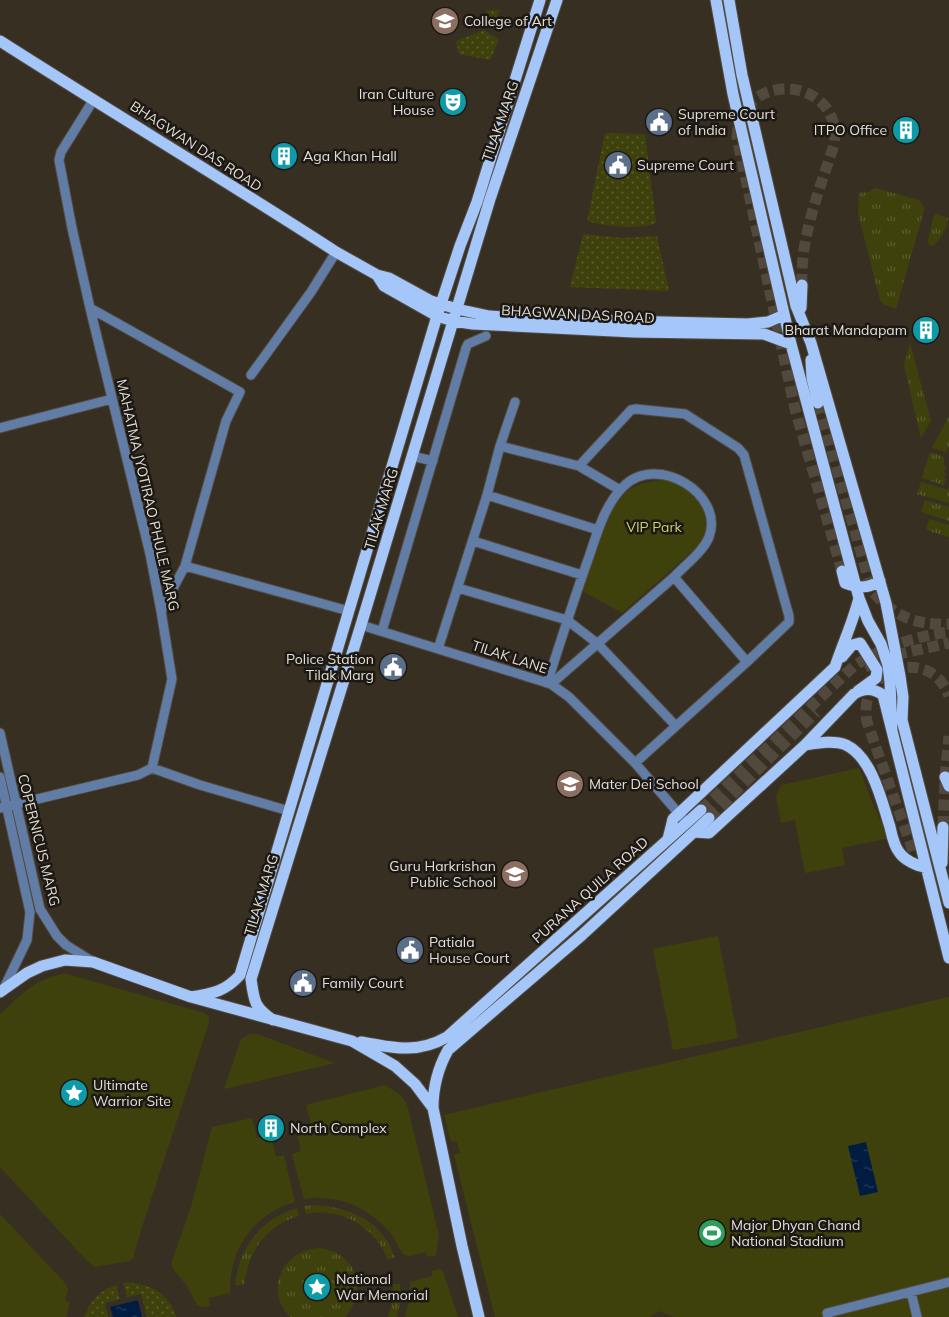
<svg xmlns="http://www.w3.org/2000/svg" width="949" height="1317" viewBox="0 0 949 1317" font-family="Mulish,sans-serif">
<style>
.grass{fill:url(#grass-tufts)}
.park{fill:#3f410c}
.garden{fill:url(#garden-dots)}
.water{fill:url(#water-ripples)}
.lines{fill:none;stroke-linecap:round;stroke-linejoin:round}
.major-tunnel{stroke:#52493e;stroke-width:11;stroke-dasharray:11 5.5;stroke-linecap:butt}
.minor-casing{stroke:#544b40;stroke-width:11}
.major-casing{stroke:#544b40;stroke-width:13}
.minor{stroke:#617ca5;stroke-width:9}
.major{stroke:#a5c6f9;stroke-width:11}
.labels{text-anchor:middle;stroke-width:5;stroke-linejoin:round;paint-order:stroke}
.poi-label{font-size:14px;fill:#e4ddd6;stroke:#1c1813;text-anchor:start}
.street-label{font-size:14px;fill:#e4ddd6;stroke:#1c1813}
.park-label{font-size:14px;fill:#cdd16a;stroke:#1c1813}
</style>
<defs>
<pattern id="grass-tufts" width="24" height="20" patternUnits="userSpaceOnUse" patternTransform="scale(1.25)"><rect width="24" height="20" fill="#3f410c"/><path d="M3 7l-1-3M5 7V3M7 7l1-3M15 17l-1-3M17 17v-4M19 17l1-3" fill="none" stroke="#5b5c2f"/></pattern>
<pattern id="garden-dots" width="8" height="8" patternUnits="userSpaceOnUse" patternTransform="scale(1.25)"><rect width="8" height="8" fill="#3f410c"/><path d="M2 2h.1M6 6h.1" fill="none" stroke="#5b5c2f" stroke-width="1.8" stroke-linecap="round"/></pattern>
<pattern id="water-ripples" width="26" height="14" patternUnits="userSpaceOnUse" patternTransform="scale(1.25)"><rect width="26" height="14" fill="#011c41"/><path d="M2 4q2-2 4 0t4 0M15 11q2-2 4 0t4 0" fill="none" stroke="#263d5c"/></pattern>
</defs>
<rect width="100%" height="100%" fill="#382f23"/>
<!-- grass -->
<path class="grass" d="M875,188l44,12 4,6 1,4 -28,99 -13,-5 -3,-4 -22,-87 1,-20 10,-1z
M937,214l11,4c1,7 -9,25 -16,28l-3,-2 -1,-4 6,-25z
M910,343l21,78 -10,17 -17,-73z
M949,416v30l-3,6 -14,-4z
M930,452l14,5v8l2,1 -2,6 2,1 -2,5 2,1 -2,6 -22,-7z
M921,482l28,8v13l-32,-9z
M925,500l24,7v14l-28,-9z
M929,519l20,6v12l-23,-7z
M316,1205c25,2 53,10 68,32 5,6 8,14 11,20l-7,3c-12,-32 -48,-54 -82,-46l-2,-8z
M297,1208l2,8c-33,9 -51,36 -55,69h-9c4,-38 26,-66 62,-77z
M318,1248c37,3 52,41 27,69h-55c-26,-27 -8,-66 28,-69z
M393,1284h7v19l-3,14h-9l5,-17z"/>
<!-- park -->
<path class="park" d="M669,479c26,12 30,18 42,43l-7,17 -7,8 -75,66 -43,-24c10,-27 28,-86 53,-101 10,-6 25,-7 37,-9z
M859,768l13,34 17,36 -47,10 3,17 -40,8 -10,-53 -14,3 -5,-27 5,-11z
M718,936l20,102 -65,12 -20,-101z
M67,974l137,39 5,4v6l-67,204 -9,31 -4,3 -34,6 -7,-5 -88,-95v-153c21,-19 37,-38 67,-40z
M949,997v320h-275l-15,-6 -9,6h-155l-41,-162 6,-2 -3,-12 -6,1 -7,-27z
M250,1034h7l78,29 -111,26 17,-50z
M385,1085l16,10 6,9 32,132 -3,19 -8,2 -2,-5 -15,4 -7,-1c-5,-6 -8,-14 -12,-20 -21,-27 -55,-42 -88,-36l-12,-45 9,-3 -5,-22 15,-5 -5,-19z
M252,1118l5,20 14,-4 5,23 8,-2 11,47c-42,12 -66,47 -65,91l-21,5 1,8 -7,1 -6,-2 -10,-19 -13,-16 -2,-4v-5l19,-54 21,-80z
M0,1214l66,70 2,6 -3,10 5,3 -4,14h-66z
M440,1269l3,3 15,45h-53l5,-20v-15l22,-6v-5z"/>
<!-- garden -->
<path class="garden" d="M486,10h14l-7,16z
M484,30l15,10 -9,20 -31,-6 -3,-13z
M605,133l40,1 11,89c-18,7 -50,3 -69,-2z
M583,234l38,4 36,-2 12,55 -99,-4z
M123,1283c23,-2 47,10 53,34h-29l-6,-23 -14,3z
M116,1285l4,14 -15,4 3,14h-24c6,-16 16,-27 32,-32z"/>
<!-- water -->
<path class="water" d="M866,1142l12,50 -18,4 -12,-50z
M138,1300l4,17h-29l-3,-10z"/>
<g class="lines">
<!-- major-tunnel -->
<path class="major-tunnel" d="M802,285c-2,-48 17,-94 32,-140 11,-69 -95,-78 -97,-7l58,271 47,162
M818,403l54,188c23,26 43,34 77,33
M865,667l34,-13 50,-11
M701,810l153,-144c28,-19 62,-30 95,-34
M709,818l107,-106
M943,827l2,-50 4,-41
M913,851l-46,-129c-11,-55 64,-77 82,-26"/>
<!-- minor casing -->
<g class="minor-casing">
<path id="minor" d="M90,308l150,84 -14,29 -41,145 -24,45
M251,375l60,-83 25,-40
M0,428l112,-29
M500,446l15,-44
M412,456l21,5
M579,466l41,24
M487,495l13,-49 79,20 52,-56 5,-1 49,5 53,34 6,7 45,161v6l-42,40 -112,101
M473,541l109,34
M185,566l164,45
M458,588l109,32 31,24 77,81
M361,625l190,59 18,13 66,66 52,60
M382,631l84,-283 2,-4 18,-8
M438,649l49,-154 111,35
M547,683c14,-42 27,-85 42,-126 8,-24 16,-53 35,-71 33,-33 101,8 85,51 -6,15 -24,28 -35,40
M551,684l123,-107 73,85
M0,733l40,176 17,27 9,9 27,17
M152,768l48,17 89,26
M0,777l30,135 -3,28 -23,48
M0,808l138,-33 14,-7 20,-89 -11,-68 -11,-57 -60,-246 -18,-80 -13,-68 2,-8 33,-53
M911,1292l6,25
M828,1317l-1,-4 122,-31"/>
</g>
<!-- major casing -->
<g class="major-casing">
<path id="major" d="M716,0l17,94 58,250 68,254 9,23 13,23 7,21 2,17 2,49
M729,0l13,75 54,231 15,37 75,260 14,73 3,21 -1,23 47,183
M0,41c111,71 225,139 336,211l41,23 12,3 42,23 26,8 32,7 45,3 214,5 20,-2 16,-7
M377,275l7,11 53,30 16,5 20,3 161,8 130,2 27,10
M801,308l1,-23
M811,360l1,18 6,25
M842,571l3,12c13,5 22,6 35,-2
M842,657l10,-12 8,-2 17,27 -1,8 -18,13
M805,745l49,-51c10,-6 19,-6 29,1l66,263
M945,777l4,9
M694,832l15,1 96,-88c13,-2 29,-5 41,0 26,12 36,57 44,82 2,9 4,19 9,25 5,8 18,14 26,15
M668,839l5,-20 162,-152c8,-24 18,-45 24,-69
M942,863l1,-36
M0,992l27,-19 15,-7 23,-6 28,2 98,35 161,44 43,25 20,18 18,24 29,138 17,71
M191,997c21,-3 35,-6 49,-22l197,-659 23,-70 17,-44 63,-202
M273,1020c-19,-13 -19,-19 -22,-41l110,-354 129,-426 67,-199
M361,1042c33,6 56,12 86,-5l254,-227
M433,1108c0,-21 5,-40 15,-58l134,-115 127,-117"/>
</g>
<!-- minor -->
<use href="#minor" class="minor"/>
<!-- major -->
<use href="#major" class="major"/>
</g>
<!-- icons -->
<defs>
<g id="university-disc" transform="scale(1.4375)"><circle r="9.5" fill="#8d6e63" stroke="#1c1813"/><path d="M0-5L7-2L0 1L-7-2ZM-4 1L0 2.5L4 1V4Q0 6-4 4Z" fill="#fff"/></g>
<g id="theatre-disc" transform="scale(1.4375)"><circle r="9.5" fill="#0f9aa8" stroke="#1c1813"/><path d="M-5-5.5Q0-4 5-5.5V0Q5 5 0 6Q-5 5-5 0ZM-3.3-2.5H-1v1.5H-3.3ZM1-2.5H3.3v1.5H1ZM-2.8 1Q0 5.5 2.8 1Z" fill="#fff"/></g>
<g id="civic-disc" transform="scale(1.4375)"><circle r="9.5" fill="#5c6f8a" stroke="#1c1813"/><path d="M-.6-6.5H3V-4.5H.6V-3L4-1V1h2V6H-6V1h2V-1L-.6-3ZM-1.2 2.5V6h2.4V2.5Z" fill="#fff"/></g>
<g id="building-disc" transform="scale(1.4375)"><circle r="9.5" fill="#0f9aa8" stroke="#1c1813"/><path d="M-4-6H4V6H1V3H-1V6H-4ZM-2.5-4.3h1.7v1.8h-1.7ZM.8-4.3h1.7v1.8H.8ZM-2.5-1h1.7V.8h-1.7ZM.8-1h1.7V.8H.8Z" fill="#fff"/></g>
<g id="school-disc" transform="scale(1.4375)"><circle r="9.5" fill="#8d6e63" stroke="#1c1813"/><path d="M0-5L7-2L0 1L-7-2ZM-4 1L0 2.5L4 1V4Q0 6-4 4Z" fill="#fff"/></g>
<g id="sight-disc" transform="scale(1.4375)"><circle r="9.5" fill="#0f9aa8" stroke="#1c1813"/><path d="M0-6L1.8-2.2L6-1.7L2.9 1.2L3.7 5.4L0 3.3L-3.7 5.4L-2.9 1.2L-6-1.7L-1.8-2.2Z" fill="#fff"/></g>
<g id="stadium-disc" transform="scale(1.4375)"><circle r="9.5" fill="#2e9e5b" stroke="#1c1813"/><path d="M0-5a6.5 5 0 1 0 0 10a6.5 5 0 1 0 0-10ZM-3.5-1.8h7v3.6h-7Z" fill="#fff"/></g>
</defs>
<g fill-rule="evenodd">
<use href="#university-disc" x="445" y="21"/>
<use href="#theatre-disc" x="453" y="102"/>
<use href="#civic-disc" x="659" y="122"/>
<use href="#building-disc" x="906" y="130"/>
<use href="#building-disc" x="284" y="156"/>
<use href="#civic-disc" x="618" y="165"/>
<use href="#building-disc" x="926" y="330"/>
<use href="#civic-disc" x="393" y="667"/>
<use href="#school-disc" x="570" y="784"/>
<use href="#school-disc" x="515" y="874"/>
<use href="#civic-disc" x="410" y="950"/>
<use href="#civic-disc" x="303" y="983"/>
<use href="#sight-disc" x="74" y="1093"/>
<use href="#building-disc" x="271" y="1128"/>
<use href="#stadium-disc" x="712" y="1233"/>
<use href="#sight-disc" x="317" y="1287"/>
</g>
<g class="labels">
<!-- poi labels -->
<g class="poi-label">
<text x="464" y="26">College of Art</text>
<text x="434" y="99" text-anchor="end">Iran Culture<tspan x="434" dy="16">House</tspan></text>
<text x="678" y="119">Supreme Court<tspan x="678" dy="16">of India</tspan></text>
<text x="887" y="135" text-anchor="end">ITPO Office</text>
<text x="303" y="161">Aga Khan Hall</text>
<text x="637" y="170">Supreme Court</text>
<text x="907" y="335" text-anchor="end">Bharat Mandapam</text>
<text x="374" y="664" text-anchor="end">Police Station<tspan x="374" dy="16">Tilak Marg</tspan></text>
<text x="589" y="789">Mater Dei School</text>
<text x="496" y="871" text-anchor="end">Guru Harkrishan<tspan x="496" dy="16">Public School</tspan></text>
<text x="429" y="947">Patiala<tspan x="429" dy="16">House Court</tspan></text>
<text x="322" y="988">Family Court</text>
<text x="93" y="1090">Ultimate<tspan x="93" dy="16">Warrior Site</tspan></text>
<text x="290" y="1133">North Complex</text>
<text x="731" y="1230">Major Dhyan Chand<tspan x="731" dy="16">National Stadium</tspan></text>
<text x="336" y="1284">National<tspan x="336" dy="16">War Memorial</tspan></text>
</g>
<!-- street labels -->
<g class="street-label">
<text transform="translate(500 121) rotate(-71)" y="5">TILAK MARG</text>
<text transform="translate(196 146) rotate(33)" y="5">BHAGWAN DAS ROAD</text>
<text transform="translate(578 314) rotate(3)" y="5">BHAGWAN DAS ROAD</text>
<text transform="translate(148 495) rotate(77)" y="5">MAHATMA JYOTIRAO PHULE MARG</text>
<text transform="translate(381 509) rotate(-73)" y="5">TILAK MARG</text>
<text transform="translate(510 657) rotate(18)" y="5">TILAK LANE</text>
<text transform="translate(39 840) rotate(76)" y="5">COPERNICUS MARG</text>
<text transform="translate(590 890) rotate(-42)" y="5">PURANA QUILA ROAD</text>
<text transform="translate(261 895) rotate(-73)" y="5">TILAK MARG</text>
</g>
<!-- park labels -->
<g class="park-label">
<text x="654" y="532">VIP Park</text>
</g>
</g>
</svg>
